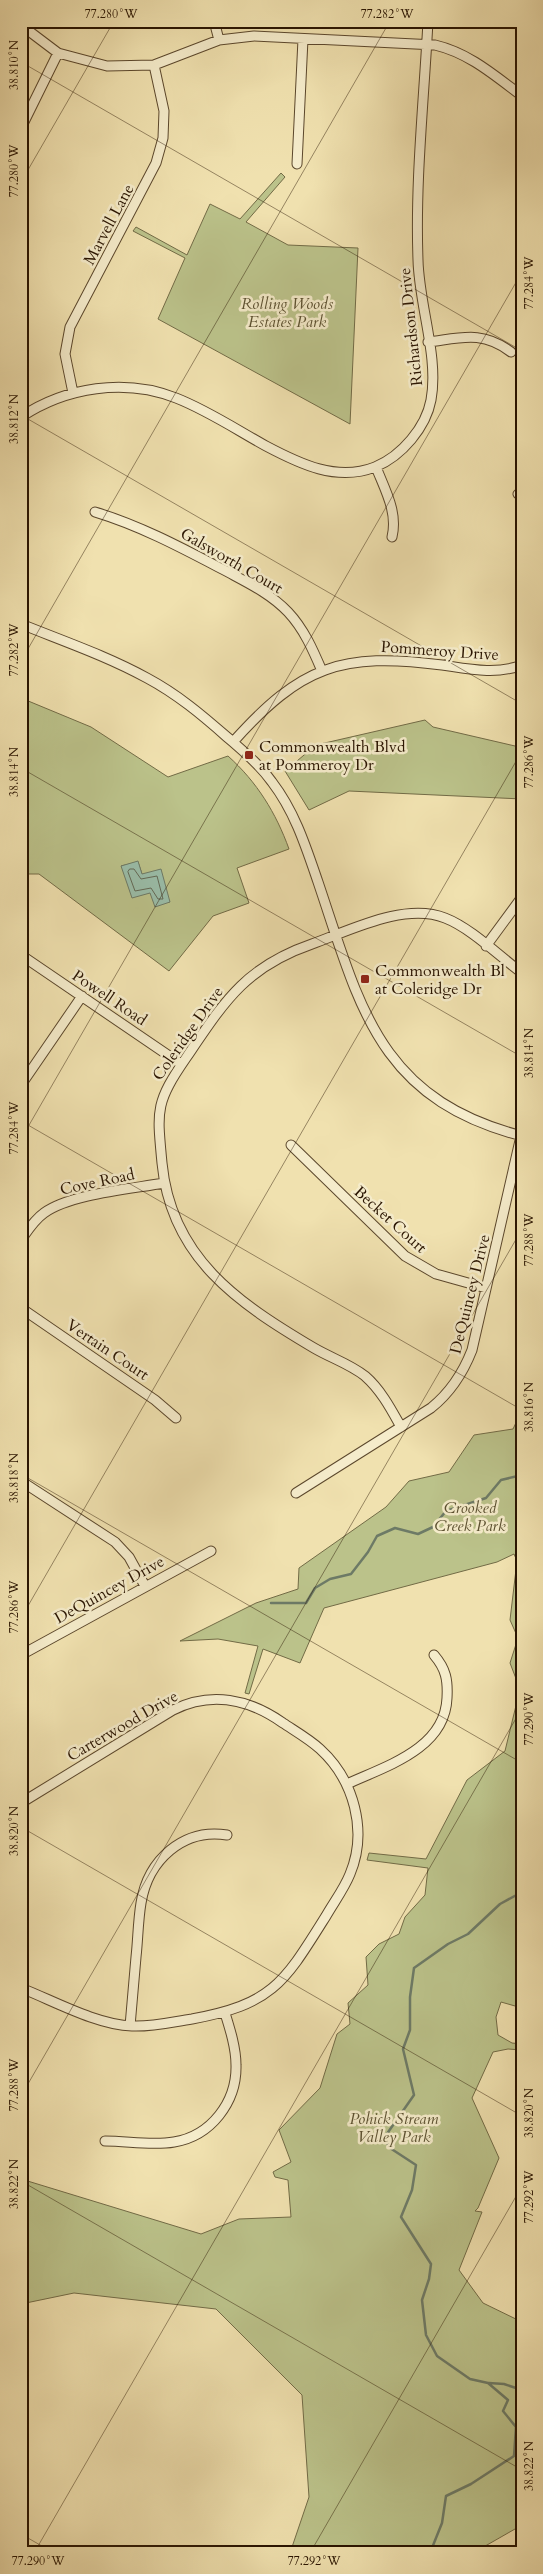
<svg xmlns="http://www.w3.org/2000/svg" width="543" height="2574" viewBox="0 0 543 2574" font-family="Cardo,serif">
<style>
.green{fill:#bbc28a;stroke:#726b46;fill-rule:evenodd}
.water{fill:#9abeaa;stroke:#6d7a66}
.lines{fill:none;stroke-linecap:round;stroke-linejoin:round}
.shore{stroke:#626956;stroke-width:1}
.stream{stroke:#6d7a66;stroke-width:2.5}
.minor-casing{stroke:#5b472c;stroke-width:11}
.minor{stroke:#f5eccb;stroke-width:9}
.ticks{fill:none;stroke:#291401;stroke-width:1;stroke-opacity:0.45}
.poi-dot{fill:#8f2418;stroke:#f5eccb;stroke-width:2}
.labels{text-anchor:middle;stroke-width:5;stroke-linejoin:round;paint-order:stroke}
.street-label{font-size:16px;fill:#291401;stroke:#f5eccb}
.park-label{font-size:16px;font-style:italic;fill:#5c5131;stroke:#f5eccb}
.poi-label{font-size:16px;fill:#291401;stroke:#f5eccb;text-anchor:start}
.neatline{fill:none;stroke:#291401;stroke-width:2}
.ticks-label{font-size:12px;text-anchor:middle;fill:#291401}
</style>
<rect width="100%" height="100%" fill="#f0e1af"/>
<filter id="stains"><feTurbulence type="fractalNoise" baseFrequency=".004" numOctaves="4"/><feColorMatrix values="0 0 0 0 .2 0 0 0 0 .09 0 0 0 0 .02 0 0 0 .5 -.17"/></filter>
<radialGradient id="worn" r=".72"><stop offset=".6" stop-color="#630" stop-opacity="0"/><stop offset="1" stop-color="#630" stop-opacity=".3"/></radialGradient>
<!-- green -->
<path class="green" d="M281,173l4,4 -39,45 42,23 70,3 -8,176 -192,-105 27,-61 -52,-27 3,-4 51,28 23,-51 30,15z
M21,698l70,29 77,50 60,-21c29,26 48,57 61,93l-52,19 12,35 -36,13 -44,55 -130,-97h-18zM138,862l4,12 28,28 -20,-9 -29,-27z
M425,720l8,7 82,19 7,-3v56l-173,-8 -40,19 -24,-39 31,-26z
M522,1410v542l-3,3 3,2v51l-21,-6 -5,15 2,18 14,8 10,1v6l-14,-1 -15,3 -21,46 27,60 -21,50 -3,3 7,1 -23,58 24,33 39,19v203l-42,24 -2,4h-188l19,-56 -7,-102 -86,-86 -142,-16 -53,11v-125l180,55 38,-15 52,-2 -3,-37 -13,-3 -2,-5 18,-10 -12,-32 41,-42 17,-54 13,-10 -2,-21 20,-18 -2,-28 13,-13 20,-10 6,-17 20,-22 3,-27 -61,-8 2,-7 57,6 41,-79 38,-29 15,-62 -10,-26 8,-25 -8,-18 7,-59 -3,-7 -17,8 -173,46 -24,55 -37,-14 -14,45 -4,-1 13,-47 -40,-7 -38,2 76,-38 42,-14 1,-21 87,-61 23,-26 40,-9 25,-37 39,-6z"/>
<!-- water -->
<path class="water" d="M138,861l4,13 19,-5 9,33 -15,5 -5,-14 -18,5 -11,-32z"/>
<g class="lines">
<!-- shore -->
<path class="shore" d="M130,869h4l7,10 16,-3 6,23h-5l-7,-11 -16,3 -7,-19z"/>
<!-- stream -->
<path class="stream" d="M271,1603h35l9,-15 15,-9 21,-5 17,-22 9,-16 18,-8 23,6 15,-7 13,-16 40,-13 15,-18 21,-5
M489,2383l15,1 18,6
M430,2553l12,-30 4,-27 25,-12 43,-28 2,-29 -13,-16 5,-11 -20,-17 -18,-4 -33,-23 -11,-21 -4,-35 7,-21 2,-15 -30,-47 11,-27 4,-25 -26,-17 -6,-10 30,-43 -11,-46 7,-19v-33l4,-29 34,-24 20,-10 32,-30 22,-12"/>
<!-- minor casing -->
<g class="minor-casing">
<path id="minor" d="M214,21l5,19
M21,25l37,28 49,13 47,-1 65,-25 35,-4 181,9c34,8 59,30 87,51
M21,128l37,-75
M297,164l6,-125
M428,342c33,-4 54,-12 83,10
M73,393l-8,-39 5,-27 86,-164 7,-25 1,-27 -10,-46
M21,417c45,-30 104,-39 155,-19 31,12 61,32 90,48 34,18 71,36 109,21 27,-11 51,-40 56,-67 8,-43 -12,-95 -13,-140 -3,-79 6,-160 10,-239
M376,467c9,23 22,45 16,70
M518,494l4,-1
M95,512c46,14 87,36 129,58 22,12 46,23 64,42 16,17 25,38 34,59
M21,624c42,17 86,32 126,54 30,16 55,37 80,59 16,14 33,28 45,45 23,30 34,65 46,100 42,124 60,217 204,254
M233,742c68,-76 108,-90 209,-77 27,4 54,10 80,0
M486,946l36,-49
M21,955l160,109
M21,1085l61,-89
M291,1145l114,111 31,18 50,14
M21,1240c7,-10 13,-20 23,-27 26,-19 87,-24 120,-30
M21,1308l134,92 21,18
M401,1427c-10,-18 -20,-37 -36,-51 -15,-12 -34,-18 -51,-28 -76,-45 -143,-90 -152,-185 -5,-53 -7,-60 24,-105 38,-56 59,-91 126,-114 39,-14 93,-42 133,-26 26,10 54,38 77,55
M21,1481l94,61 14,15 16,29
M296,1493l135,-85c20,-16 32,-35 41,-58l49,-214
M21,1655l190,-104
M347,1784c39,-18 98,-35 100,-86 1,-18 -1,-29 -13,-43
M21,1803l152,-93c38,-19 76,-11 110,13 12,8 26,16 37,26 34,31 48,82 30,125 -6,15 -16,28 -24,42 -42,67 -53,88 -134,103 -20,3 -40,8 -60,7 -35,-1 -78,-25 -111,-38
M21,1917v2
M130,2026c2,-23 4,-46 6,-69 2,-18 2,-36 5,-54 7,-43 42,-75 86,-68
M105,2141c23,0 47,5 69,1 37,-6 63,-40 62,-77 0,-17 -6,-36 -11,-52"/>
</g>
<!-- minor -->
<use href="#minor" class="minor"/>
</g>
<!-- ticks -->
<path class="ticks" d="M21,62l501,289M21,182l93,-161M21,415l501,289M21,661l369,-640M21,768l501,289M21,1121l501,289M21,1139l501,-867M21,1474l501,289M21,1618l501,-867M21,1827l501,289M21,2096l501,-867M21,2181l501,289M21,2534l33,19M34,2553l488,-845M310,2553l212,-367"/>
<!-- markers -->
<g class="poi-dot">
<rect x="244" y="750" width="10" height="10" rx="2.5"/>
<rect x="360" y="974" width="10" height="10" rx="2.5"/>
</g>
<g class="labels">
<!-- street labels -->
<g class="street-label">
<text transform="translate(108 224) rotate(-62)" y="6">Marvell Lane</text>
<text transform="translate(410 327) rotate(-96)" y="6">Richardson Drive</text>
<text transform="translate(232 560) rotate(30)" y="6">Galsworth Court</text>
<text transform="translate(440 650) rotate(4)" y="6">Pommeroy Drive</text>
<text transform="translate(110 997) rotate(34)" y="6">Powell Road</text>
<text transform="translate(187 1033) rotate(-55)" y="6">Coleridge Drive</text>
<text transform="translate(97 1181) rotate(-12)" y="6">Cove Road</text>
<text transform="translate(391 1219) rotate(42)" y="6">Becket Court</text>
<text transform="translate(469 1294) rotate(-76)" y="6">DeQuincey Drive</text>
<text transform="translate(108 1349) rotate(34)" y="6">Vertain Court</text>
<text transform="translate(109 1589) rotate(-29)" y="6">DeQuincey Drive</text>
<text transform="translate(122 1725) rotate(-30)" y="6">Carterwood Drive</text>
</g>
<!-- park labels -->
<g class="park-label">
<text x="287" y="309">Rolling Woods<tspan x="287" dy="18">Estates Park</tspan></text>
<text x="470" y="1513">Crooked<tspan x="470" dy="18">Creek Park</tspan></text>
<text x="394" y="2124">Pohick Stream<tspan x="394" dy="18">Valley Park</tspan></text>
</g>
<!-- poi labels -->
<g class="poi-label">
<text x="259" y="752">Commonwealth Blvd<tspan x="259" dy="18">at Pommeroy Dr</tspan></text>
<text x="375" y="976">Commonwealth Bl<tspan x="375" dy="18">at Coleridge Dr</tspan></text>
</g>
</g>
<!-- margin -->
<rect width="543" height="2574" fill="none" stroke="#f0e1af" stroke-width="55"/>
<rect x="28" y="28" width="488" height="2518" class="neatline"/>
<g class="ticks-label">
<text x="111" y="18">77.280°W</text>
<text x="387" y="18">77.282°W</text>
<text transform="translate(14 65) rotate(-90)" y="4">38.810°N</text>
<text transform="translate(14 171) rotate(-90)" y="4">77.280°W</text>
<text transform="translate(529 283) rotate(-90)" y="4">77.284°W</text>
<text transform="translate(14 419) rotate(-90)" y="4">38.812°N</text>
<text transform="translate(14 650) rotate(-90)" y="4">77.282°W</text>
<text transform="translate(529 762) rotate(-90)" y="4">77.286°W</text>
<text transform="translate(14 772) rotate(-90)" y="4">38.814°N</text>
<text transform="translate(529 1053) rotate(-90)" y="4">38.814°N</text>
<text transform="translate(14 1128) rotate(-90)" y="4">77.284°W</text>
<text transform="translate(529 1240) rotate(-90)" y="4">77.288°W</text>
<text transform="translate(529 1407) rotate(-90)" y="4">38.816°N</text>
<text transform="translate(14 1478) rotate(-90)" y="4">38.818°N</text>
<text transform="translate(14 1607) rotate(-90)" y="4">77.286°W</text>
<text transform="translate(529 1719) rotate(-90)" y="4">77.290°W</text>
<text transform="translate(14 1831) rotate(-90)" y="4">38.820°N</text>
<text transform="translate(14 2085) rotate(-90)" y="4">77.288°W</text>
<text transform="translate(529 2113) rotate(-90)" y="4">38.820°N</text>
<text transform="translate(14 2184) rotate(-90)" y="4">38.822°N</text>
<text transform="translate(529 2197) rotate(-90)" y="4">77.292°W</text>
<text transform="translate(529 2466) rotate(-90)" y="4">38.822°N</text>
<text x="38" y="2565">77.290°W</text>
<text x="314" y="2565">77.292°W</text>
</g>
<rect width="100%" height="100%" filter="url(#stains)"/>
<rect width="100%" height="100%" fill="url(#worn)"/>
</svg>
